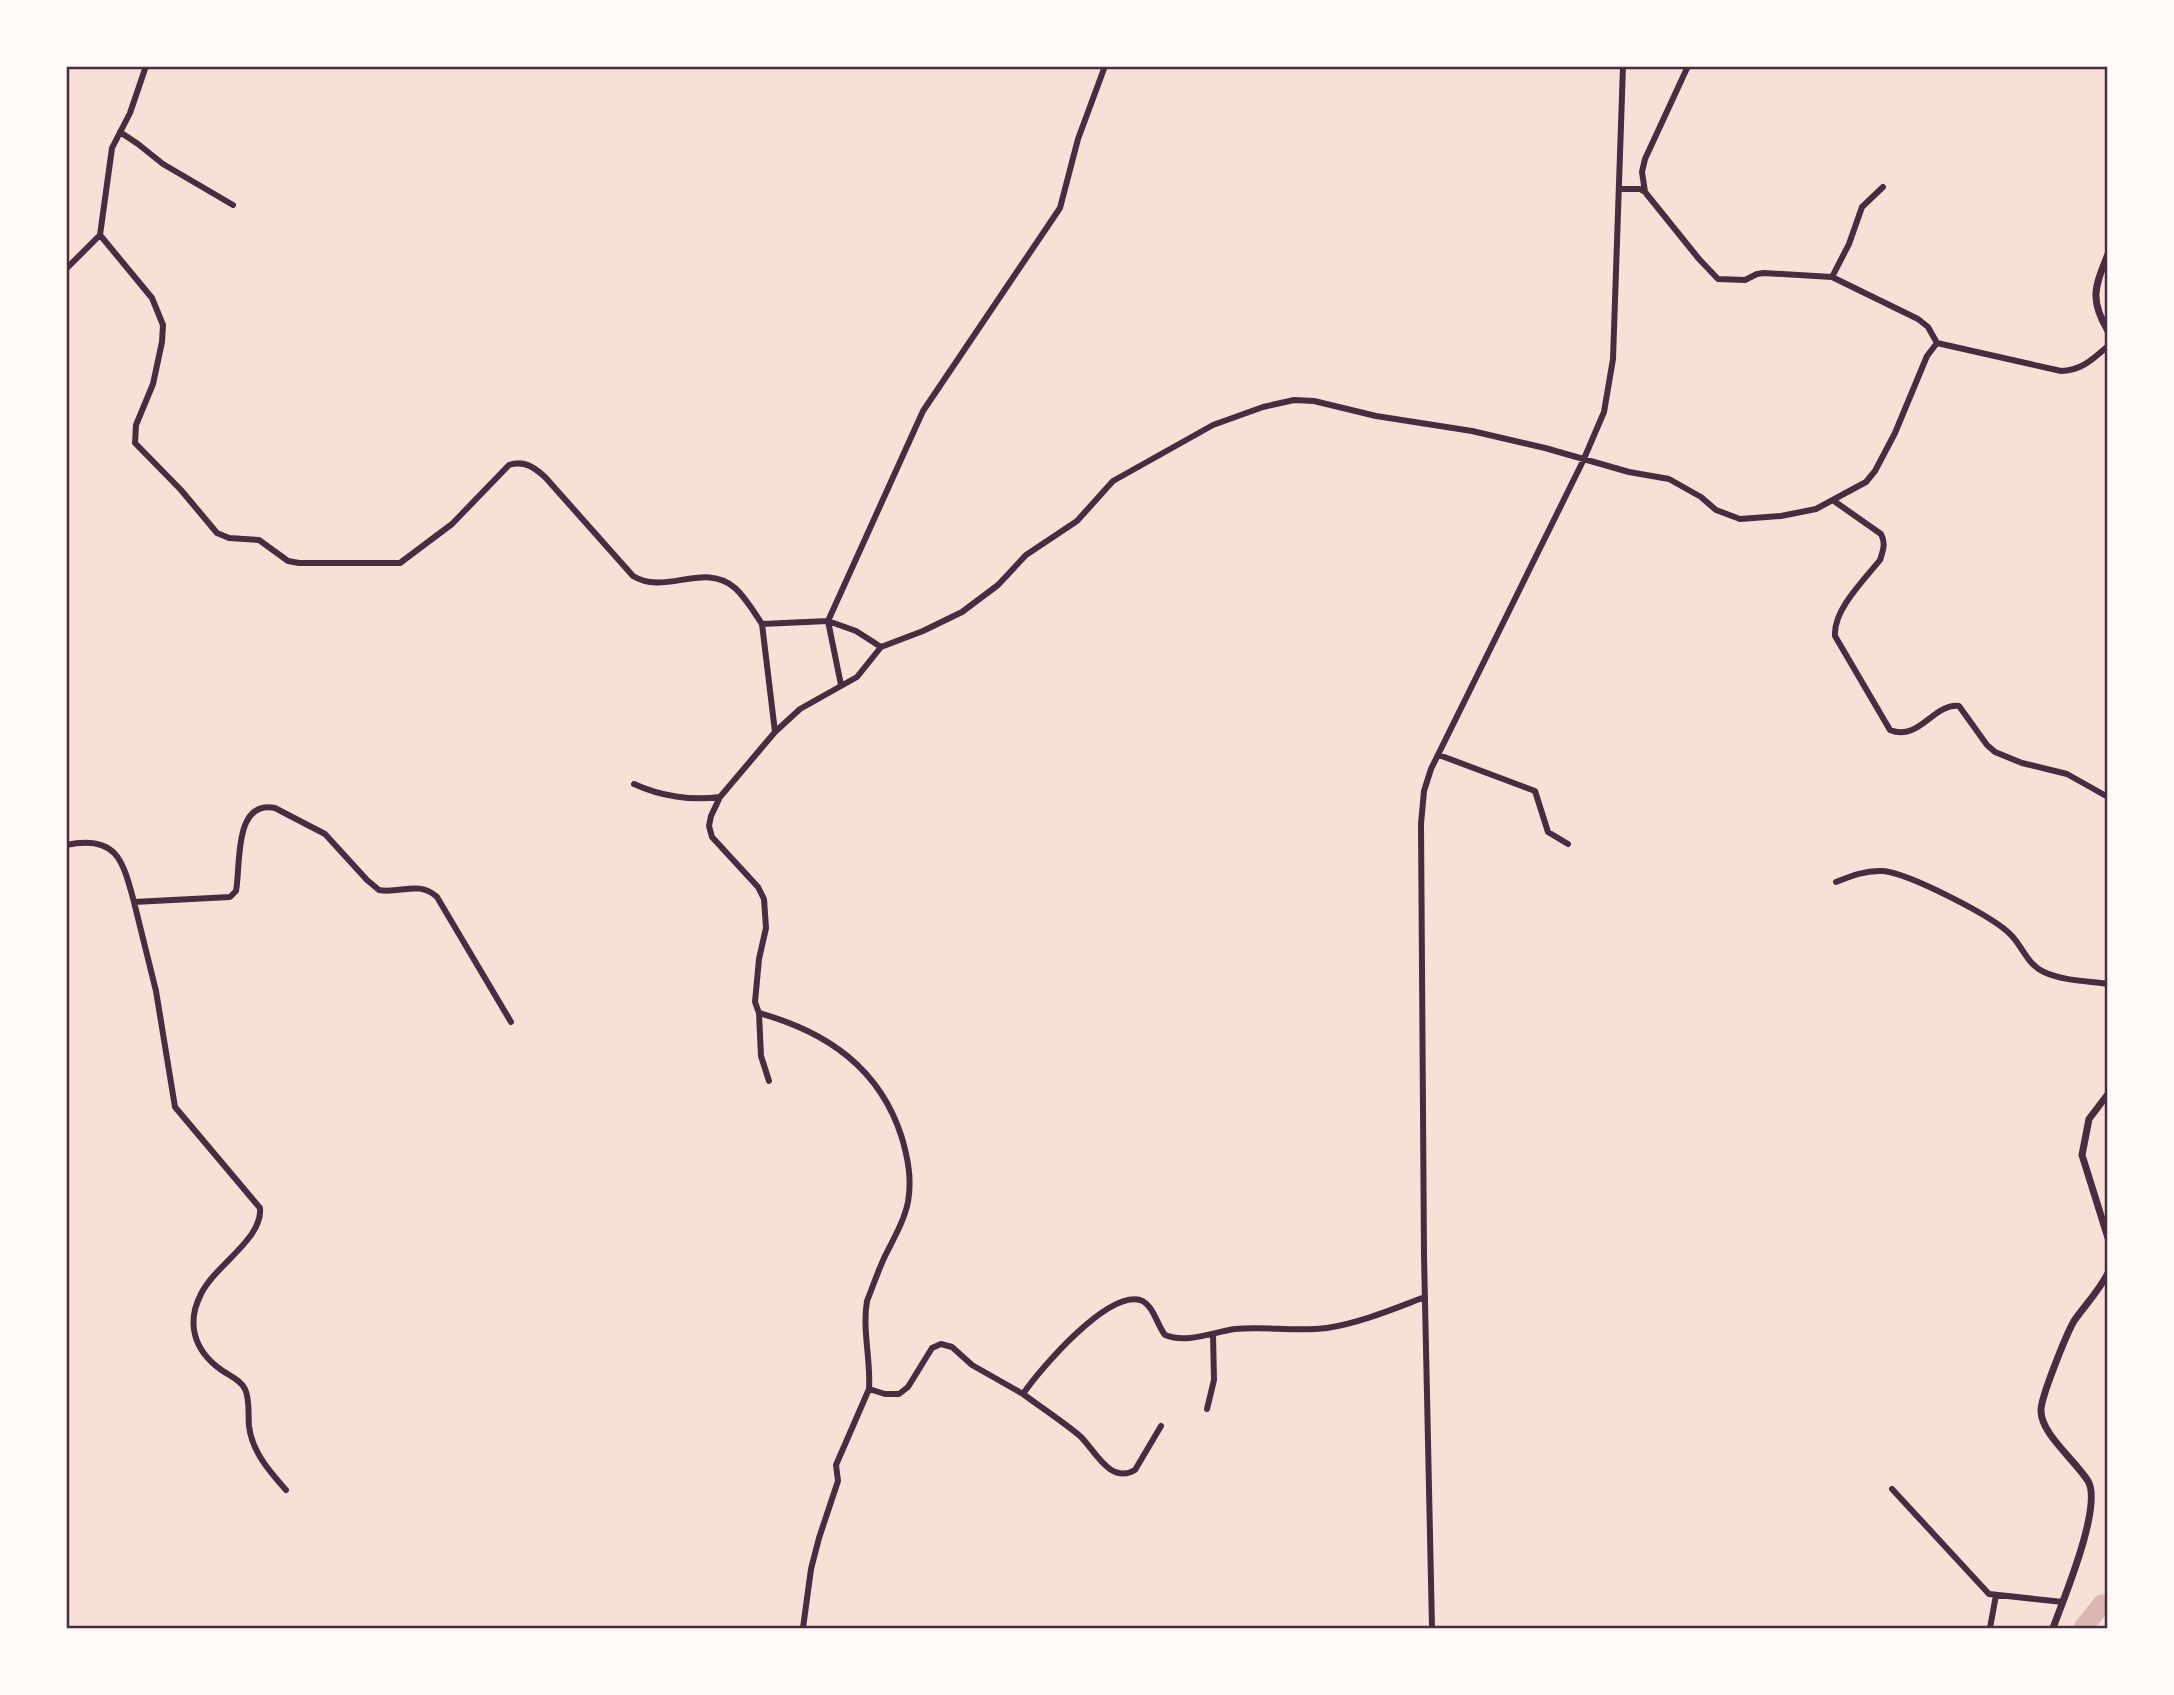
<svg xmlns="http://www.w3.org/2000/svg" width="2174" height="1695" viewBox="0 0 2174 1695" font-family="Spectral,serif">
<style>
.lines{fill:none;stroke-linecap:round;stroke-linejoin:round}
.river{stroke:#dcb8b0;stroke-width:19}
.minor{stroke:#4a2c40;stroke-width:6}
.tertiary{stroke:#4a2c40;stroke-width:7}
.neatline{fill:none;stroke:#4a2c40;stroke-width:2.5}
</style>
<rect width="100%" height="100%" fill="#f7e1d7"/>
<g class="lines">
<!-- river -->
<path class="river" d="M2083,1628l19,-24h6"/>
<!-- minor -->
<path class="minor" d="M120,132l18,12 25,20 70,41
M1619,189h21l5,3 54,67 19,20 27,1 12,-6 7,-1 68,4 86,42 10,8 9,16
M1645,192l-3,-20 3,-13 43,-93
M100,235l52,63 11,27 -1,17 -9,42 -17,41 -1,18 46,47 36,43 12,5 30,2 29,21 11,2h101l52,-39 57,-59c15,-5 25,2 36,12l88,99c32,20 72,-15 102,12 11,10 19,24 27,36l66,-3 28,10 25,16
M66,269l34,-34 12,-87 18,-35 16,-47
M1832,277l17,-33 13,-37 21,-20
M1834,501l47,33c5,9 2,17 -1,26 -16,20 -47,50 -45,76l55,94c29,12 43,-27 69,-24l28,39 8,7 27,11 45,11 41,23
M762,624l13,108
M841,685l-13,-64 95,-210 137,-203 18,-69 27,-73
M1439,755l96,36 13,41 20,12
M634,784c26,12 57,17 86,13
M66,845c51,-11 57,16 68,57l96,-5 6,-6c5,-26 -3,-91 39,-83l50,26 42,46 12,10c21,4 40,-10 58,7l74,125
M1836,882c15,-6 30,-12 47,-11 25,2 112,46 129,65 11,12 16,29 32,36 19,9 43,9 64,12
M134,902l22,89 19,116 85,101c3,31 -45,57 -59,86 -15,29 -7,56 19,75 8,6 21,11 25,20 5,10 3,26 4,37 3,26 21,46 37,64
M759,1013c68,19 121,55 143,125 6,21 10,41 6,64 -4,19 -14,36 -23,54 -7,15 -12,30 -18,45 -5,29 4,59 2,88
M769,1081l-8,-25 -2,-43 -4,-11 4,-43 7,-31 -2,-29 -6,-12 -46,-50 -3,-11 2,-10 9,-19 55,-65 25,-23 57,-32 24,-30 42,-16 39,-19 36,-27 28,-30 51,-34 36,-40 100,-56 50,-18 31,-7 20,1 62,15 96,15 73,17 84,24 40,7 32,18 15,13 24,9 41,-3 35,-7 50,-27 9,-11 20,-38 32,-77 10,-13 124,28c20,0 32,-12 47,-25
M1023,1394c19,14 39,27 57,42 14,13 30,49 55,34l26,-44
M1207,1409l7,-29 -1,-46
M1892,1489l97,105 74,8
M803,1628l8,-59 8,-31 19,-57 -2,-16 33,-76 16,5h14l9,-7 24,-39 9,-4 11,3 20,18 51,29c17,-25 84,-103 117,-94 13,4 17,25 25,35 22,9 48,-3 70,-6 30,-3 61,3 92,-1 33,-5 66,-19 98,-31
M1432,1628l-8,-373 -3,-431 3,-33 7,-22 152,-308 21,-49 9,-53 10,-293
M1990,1628l6,-33"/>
<!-- tertiary -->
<path class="tertiary" d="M2108,254c-13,33 -19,45 0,77
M2108,1094l-19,25 -7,36 26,83
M2053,1628c10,-28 50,-122 35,-147 -12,-20 -47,-47 -47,-70 -1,-12 26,-78 33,-90 11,-16 25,-30 34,-48"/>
</g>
<!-- border -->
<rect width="2174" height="1695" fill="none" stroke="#fffaf5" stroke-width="136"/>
<rect x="68" y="68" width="2038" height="1559" class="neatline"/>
</svg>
